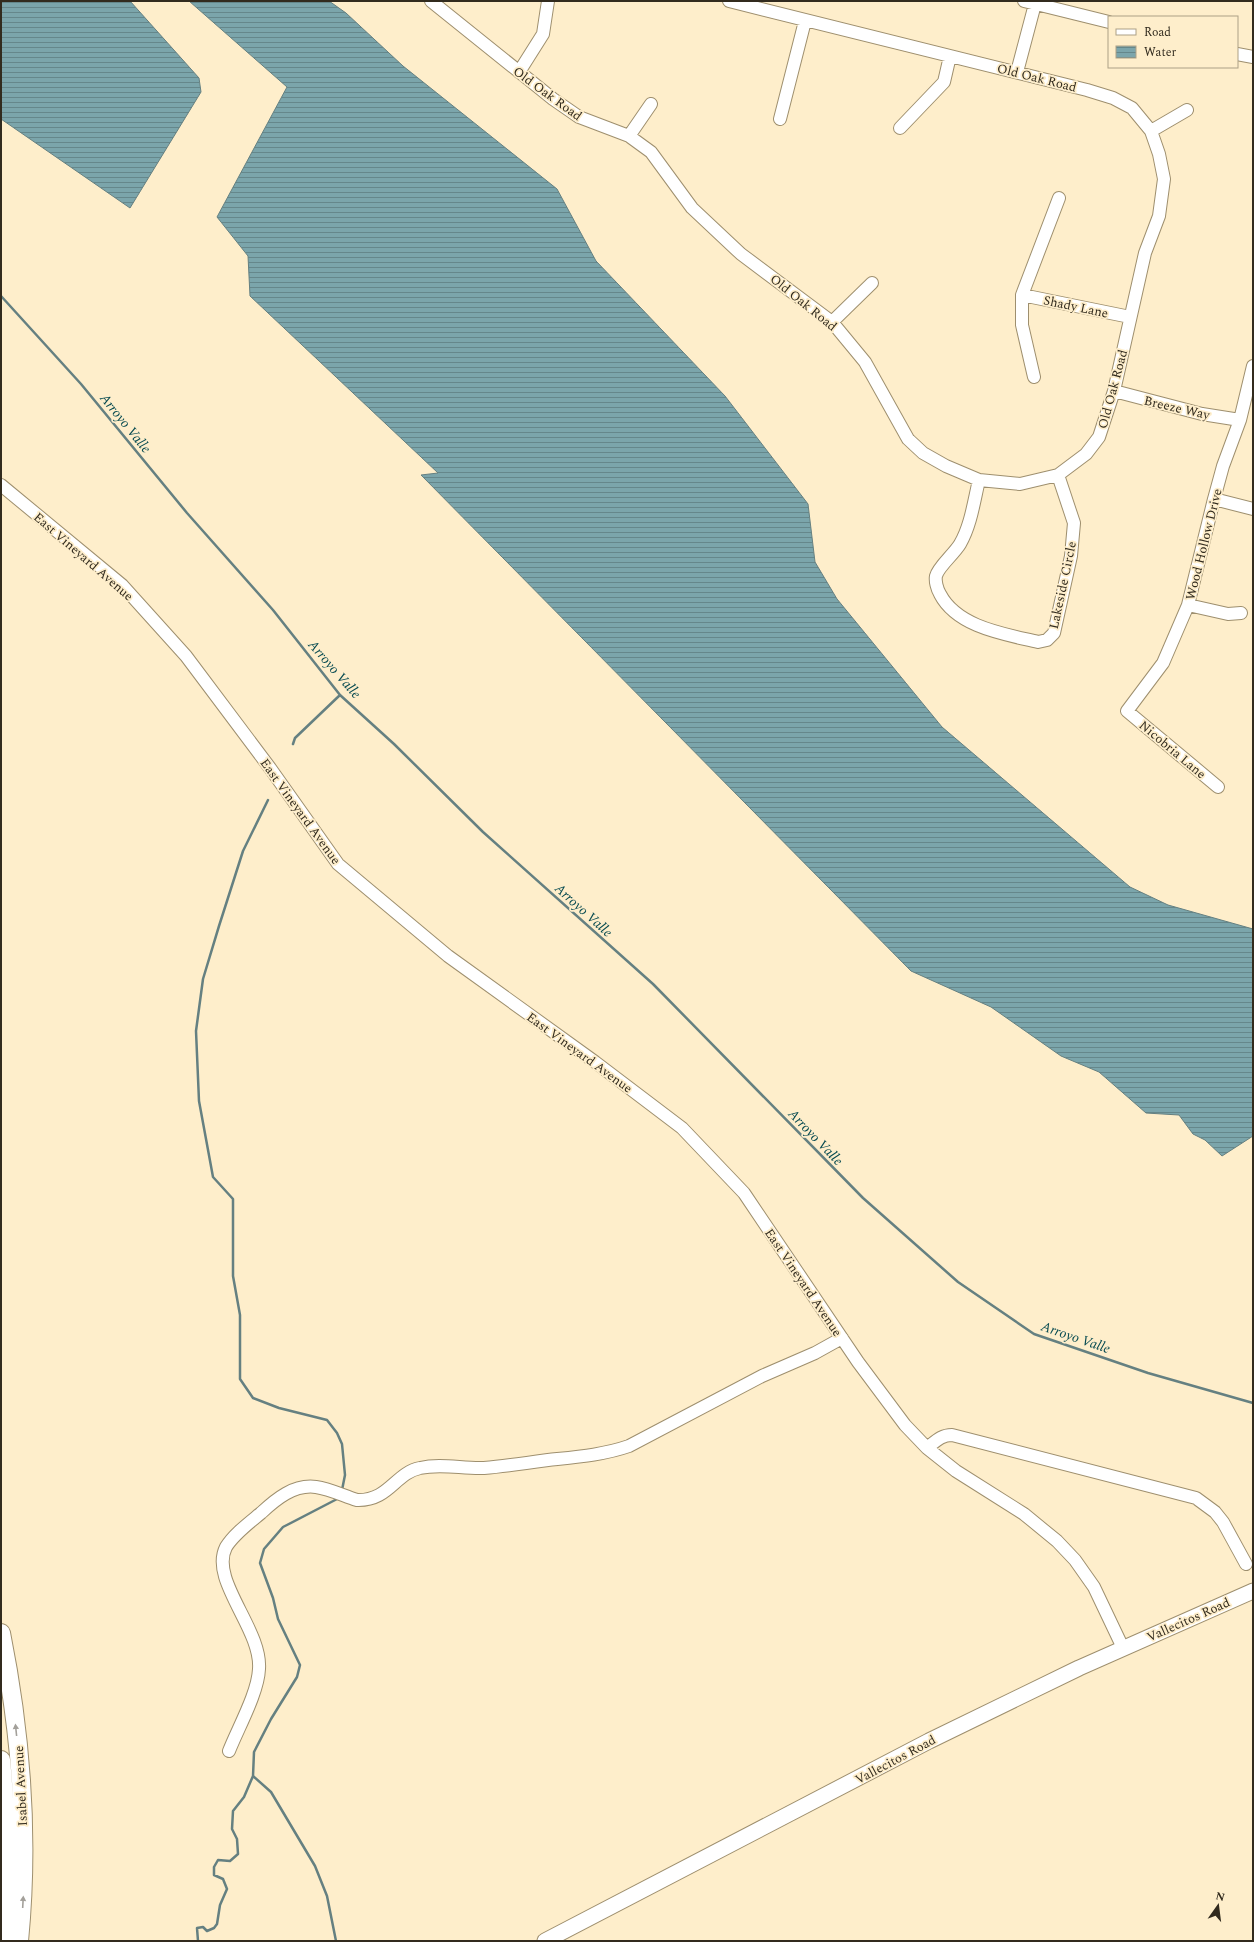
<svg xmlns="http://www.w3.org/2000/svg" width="1254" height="1942" viewBox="0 0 1254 1942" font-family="Spectral,serif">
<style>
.water{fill:url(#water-rules);stroke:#658081}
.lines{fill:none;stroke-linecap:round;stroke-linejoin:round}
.stream{stroke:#658081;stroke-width:2.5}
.minor-casing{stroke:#9e8f6e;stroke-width:14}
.major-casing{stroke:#9e8f6e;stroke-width:17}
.highway-casing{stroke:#9e8f6e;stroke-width:20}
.minor{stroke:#fff;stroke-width:12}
.major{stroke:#fff;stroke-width:15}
.highway{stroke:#fff;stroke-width:18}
.oneway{fill:#a3a09a}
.labels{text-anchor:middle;stroke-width:3.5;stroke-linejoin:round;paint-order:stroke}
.street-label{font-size:13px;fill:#322b1e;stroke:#feeecb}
.water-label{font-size:14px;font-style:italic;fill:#084b51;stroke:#feeecb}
</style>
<defs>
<pattern id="water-rules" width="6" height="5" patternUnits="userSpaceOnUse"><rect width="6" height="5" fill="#7ba5ab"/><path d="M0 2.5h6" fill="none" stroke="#65878b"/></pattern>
</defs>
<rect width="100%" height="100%" fill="#feeecb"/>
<!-- water -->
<path class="water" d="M1,1h129l69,77 2,14 -71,116 -129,-89z
M189,1h140l17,12 57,53 154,123 39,72 129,135 83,108 7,58 22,37 105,128 188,160 38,18 85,24v207l-31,20 -17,-16 -12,-6 -14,-19 -33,-2 -47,-41 -38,-16 -70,-49 -80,-36 -490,-496 17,-2 -188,-177 -2,-40 -31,-39 70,-130z"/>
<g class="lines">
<!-- stream -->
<path class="stream" d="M1,296l80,88 106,129 86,97 67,85 54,49 89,88 170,152 210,214 95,84 76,52 114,39 105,30
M293,744l2,-6 45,-43
M268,800l-25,51 -24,75 -16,53 -7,52 3,70 14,76 20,22v77l7,39v64l13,19 26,10 48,12 10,13 5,11 3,31 -3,15
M253,1776l18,16 44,74 12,30 9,45
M198,1941l-1,-13 6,-1 4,4 7,-3 3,-4 3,-19 7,-16 -4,-10 -9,-4v-8l4,-7 12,1 8,-7 -1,-15 -5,-10 1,-18 11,-14 9,-21 1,-24 17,-33 26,-42 3,-12 -22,-46 -5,-21 -13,-35 4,-14 19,-22 56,-29"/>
<!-- minor casing -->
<g class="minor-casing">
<path id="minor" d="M431,1l122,98 26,18 50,19 22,16 41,56 49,46 91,68 33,40 43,77 15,14 23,13 33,14 41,4 38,-9 28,-21 13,-17 15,-46 31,-138 14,-37 5,-37 -5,-25 -8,-23 -19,-23 -19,-10 -26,-8 -358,-89
M1024,1l85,21
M1237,54l16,3
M519,72l24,-38 5,-33
M1017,72l18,-68
M780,119l25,-98
M900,128l44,-46 6,-26
M1151,131l36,-21
M629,136l22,-32
M1022,295l108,22
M832,322l40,-39
M1034,377l-12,-52v-30l37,-97
M1114,391l88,23 38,6
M979,480c-5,21 -8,45 -19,64 -6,10 -22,23 -24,32 -1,5 1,13 4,18 17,33 64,40 98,48l9,-2 7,-7 17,-77 3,-33 -16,-48
M1,485l121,100 64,71 84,112 68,96 110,92 147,106 87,66 62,65 114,169 47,63 22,23 29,23 68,43 33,27 18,19 19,27 29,61
M1214,499l39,10
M1188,605l40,9 13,-1
M1218,787l-91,-76 36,-48 25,-58 26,-106 9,-33 17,-46 13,-54
M927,1448c9,-7 14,-13 25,-13l244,63 19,14 8,10 23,42
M229,1751c9,-23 29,-58 30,-82 3,-40 -50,-89 -33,-122 8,-13 23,-24 35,-34 15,-14 33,-29 55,-26 14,2 28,9 41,13 32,1 38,-27 63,-32 21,-5 43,1 64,0 22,-2 43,-5 64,-8 28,-3 55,-5 81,-14l133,-70 53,-23 27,-15"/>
</g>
<!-- major casing -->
<g class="major-casing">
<path id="major" d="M545,1941l384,-200 150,-73 174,-77"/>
</g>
<!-- highway casing -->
<g class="highway-casing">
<path id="highway" d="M1,1633c20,100 28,206 18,308
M1,1760c6,59 6,121 0,181"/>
</g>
<!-- minor -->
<use href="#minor" class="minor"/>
<!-- major -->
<use href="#major" class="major"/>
<!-- highway -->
<use href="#highway" class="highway"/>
</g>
<!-- one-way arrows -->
<defs><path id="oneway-solid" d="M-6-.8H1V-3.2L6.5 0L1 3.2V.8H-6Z"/></defs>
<g class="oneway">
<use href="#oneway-solid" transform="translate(16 1730) rotate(-96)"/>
<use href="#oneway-solid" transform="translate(23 1902) rotate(-87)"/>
</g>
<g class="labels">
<!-- street labels -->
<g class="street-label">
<text transform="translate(1037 77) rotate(14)" y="5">Old Oak Road</text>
<text transform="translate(548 93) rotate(36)" y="5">Old Oak Road</text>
<text transform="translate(804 302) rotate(39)" y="5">Old Oak Road</text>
<text transform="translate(1076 306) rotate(12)" y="5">Shady Lane</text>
<text transform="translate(1112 389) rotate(-75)" y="5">Old Oak Road</text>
<text transform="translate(1177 407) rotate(13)" y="5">Breeze Way</text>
<text transform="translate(1203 544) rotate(-76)" y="5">Wood Hollow Drive</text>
<text transform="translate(84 556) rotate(41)" y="5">East Vineyard Avenue</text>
<text transform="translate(1062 585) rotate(-78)" y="5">Lakeside Circle</text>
<text transform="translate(1173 749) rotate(40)" y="5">Nicobria Lane</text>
<text transform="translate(301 811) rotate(54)" y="5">East Vineyard Avenue</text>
<text transform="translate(580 1052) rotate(36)" y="5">East Vineyard Avenue</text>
<text transform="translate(804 1282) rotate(56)" y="5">East Vineyard Avenue</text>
<text transform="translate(1188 1619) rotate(-24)" y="5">Vallecitos Road</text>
<text transform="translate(895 1759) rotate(-28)" y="5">Vallecitos Road</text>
<text transform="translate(20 1786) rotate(-93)" y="5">Isabel Avenue</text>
</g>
<!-- water labels -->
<g class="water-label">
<text transform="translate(126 423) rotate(51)" y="5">Arroyo Valle</text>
<text transform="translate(335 669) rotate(49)" y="5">Arroyo Valle</text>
<text transform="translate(584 910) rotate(42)" y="5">Arroyo Valle</text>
<text transform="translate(816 1137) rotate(46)" y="5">Arroyo Valle</text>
<text transform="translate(1076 1337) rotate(19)" y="5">Arroyo Valle</text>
</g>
</g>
<!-- border -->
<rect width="1254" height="1942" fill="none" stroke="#322b1e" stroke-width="4"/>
<!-- legend -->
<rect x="1108" y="16" width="130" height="52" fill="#feeecb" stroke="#aca086"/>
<rect x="1116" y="29" width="20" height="6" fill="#ffffff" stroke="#aca086"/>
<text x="1144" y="36" font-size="12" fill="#322b1e">Road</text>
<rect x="1116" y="46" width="20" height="12" fill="url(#water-rules)" stroke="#aca086"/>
<text x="1144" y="56" font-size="12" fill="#322b1e">Water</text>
<!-- north arrow -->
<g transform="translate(1218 1906) rotate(14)" stroke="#feeecb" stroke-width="3" paint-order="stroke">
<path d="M0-3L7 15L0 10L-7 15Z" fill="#322b1e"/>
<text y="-6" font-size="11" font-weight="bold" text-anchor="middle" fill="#322b1e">N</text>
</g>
</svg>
